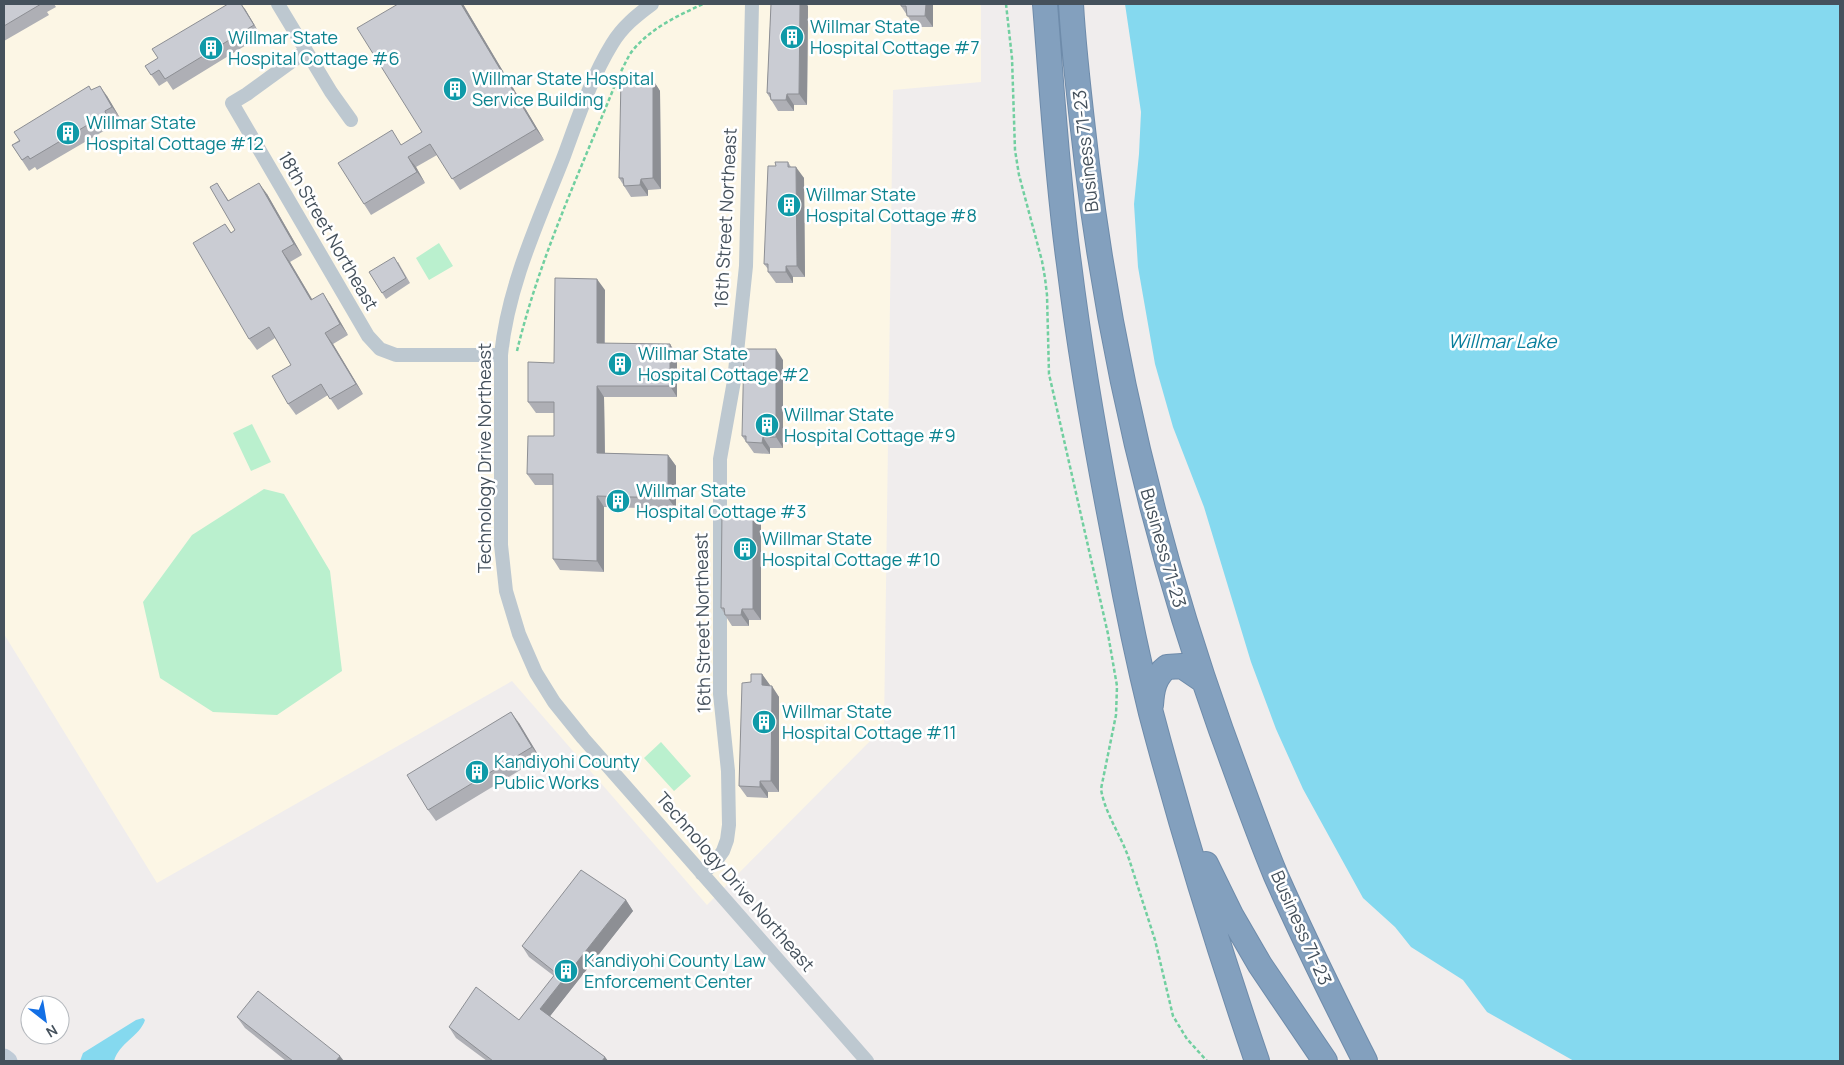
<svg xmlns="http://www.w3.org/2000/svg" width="1844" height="1065" viewBox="0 0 1844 1065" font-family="Manrope,sans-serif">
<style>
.commercial{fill:#fcf6e5}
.green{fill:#baf0ce}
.water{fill:#85d9ef}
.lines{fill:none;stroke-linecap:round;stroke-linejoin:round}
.highway-casing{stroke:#6e8baa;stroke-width:26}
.path{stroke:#71cfa0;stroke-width:2.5;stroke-dasharray:4 2.5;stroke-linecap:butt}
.street{stroke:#bdc8d0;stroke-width:14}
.secondary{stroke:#bfcbd7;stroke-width:19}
.highway{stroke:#83a0be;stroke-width:24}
.wall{fill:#aeafb5}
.shaded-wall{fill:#8d8f94}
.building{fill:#caccd3;stroke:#8d8f94}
.labels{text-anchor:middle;stroke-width:5;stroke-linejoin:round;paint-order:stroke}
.culture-label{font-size:18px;fill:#0d838f;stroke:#fff;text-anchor:start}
.street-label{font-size:18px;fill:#45515c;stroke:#fff}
.water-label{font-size:19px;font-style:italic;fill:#087e9c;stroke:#fff}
</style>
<rect width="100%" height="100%" fill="#f0eded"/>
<!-- commercial -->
<path class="commercial" d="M4,4h977v78l-88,8 -9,637 -177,178 -195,-224 -355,202 -153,-249z"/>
<!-- green -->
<path class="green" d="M439,243l14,23 -24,14 -13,-22z
M252,424l19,38 -20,9 -18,-38z
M264,489l20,5 46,77 12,100 -65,44 -64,-3 -53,-34 -17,-76 49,-67z
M661,742l30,34 -17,15 -30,-33z"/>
<!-- water -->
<path class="water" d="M1125,4h715v1057h-266l-87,-49 -24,-32 -52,-33 -16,-20 -32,-29 -60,-109 -27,-60 -25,-67 -47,-155 -31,-80 -18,-63 -17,-97 -4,-63 5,-50 2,-42z
M143,1018l2,2c-5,16 -26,23 -31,41h-34l3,-8 53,-33z"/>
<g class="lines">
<!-- highway casing -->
<g class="highway-casing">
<path id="highway" d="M1045,4c7,86 12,173 24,260 12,97 29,193 48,289 10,54 21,107 34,160 31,117 67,234 106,348
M1071,4c3,53 10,107 16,160 24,196 68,381 134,566 18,49 35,98 55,146 28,63 58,124 89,185
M1151,705c1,-15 3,-28 16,-38l15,-1 22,15
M1206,864l25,51 29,50 65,96"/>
</g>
<!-- path -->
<path class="path" d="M1006,4l6,54 3,92 4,25 23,86 3,17 2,17 2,79 59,260 9,52 -1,29 -15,74c4,25 20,46 28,70l26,81 18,76 14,23 20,22
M517,351c23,-96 66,-186 102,-276 4,-7 7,-14 11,-21 17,-24 47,-38 73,-50"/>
<!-- street -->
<path class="street" d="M278,4l53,88 20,28
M652,4c-15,11 -30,23 -40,40 -21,34 -34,74 -48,112 -25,64 -56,129 -63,199v190l5,46 13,43 17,39 18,29 29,36 284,323
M306,51l-59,43 -15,9 136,233 12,13 16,6h105
M702,874l14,-13 7,-10 4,-11 2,-15 -1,-54 -8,-77v-235l14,-78 12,-115 6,-262"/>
<!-- secondary -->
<path class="secondary" d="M4,1058l4,3"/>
<!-- highway -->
<use href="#highway" class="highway"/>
</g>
<!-- wall -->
<path class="wall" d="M4,4h50l2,3 -9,5 2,3 -45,26z
M463,4l81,136 -84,50 -23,-35 -21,12 9,16 -54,32 -7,-11 38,-59 20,-13z
M771,4h35l2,2 -1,99h-13v6h-16l-11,-18z
M933,4v23h-18l-14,-21z
M245,9l16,27 -88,54 -6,-9 -8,5 -14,-20z
M653,80l7,11 1,98 -13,1v6l-17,1 -12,-19z
M92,90l15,6 13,22 -8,4 2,3 -77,45 -2,-3 -6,4 -17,-26z
M788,162l3,5 13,11 1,99h-12v6h-17l-8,-11v-3l-4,-5 12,-98z
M217,183l12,18 38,-7 35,61 -12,7 22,37 18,5 18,31 -15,9 30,50 -25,16 -10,-15 -32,20 -8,-11 3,-39 -16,-27 -18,12 -8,-11 -24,-115 6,9 4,-3z
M398,262l12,21 -24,16 -17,-27z
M605,290v53l72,12v42h-73l1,56 63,2 8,11v43l-72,-2v65l-44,-2 -7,-11v-74h-18l-8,-11 27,-38v-23h-18l-8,-11z
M783,360v88h-13v6l-16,-1 -12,-17z
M761,522v98h-12v6h-17l-7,-11 -1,-2 -3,-5z
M762,674l8,12 9,11v95h-11v6l-21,-1 -8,-11 12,-104z
M519,723l21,35 -104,63 -8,-11z
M626,900l7,11 -83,105 55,41 3,4h-121l-31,-23 -7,-11 70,-7 35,-44 -25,-19 -7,-11z
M237,1017l107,44h-58l-41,-33z"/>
<!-- shaded-wall -->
<path class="shaded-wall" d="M241,4l4,5 16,27 -7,-11z
M461,4h2l81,136 -8,-11z
M800,4h6l2,2 -1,99 -8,-11z
M926,4h7v23l-8,-11z
M653,80l7,11 1,98 -8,-11z
M100,86l7,10 13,22 -8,-11z
M787,94l7,11v6l-8,-11z
M408,157l8,10 9,16 -8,-11z
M796,167l8,11 1,99 -8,-11z
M641,179l7,11v6l-8,-11z
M259,183l8,11 35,61 -8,-11z
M282,251l8,11 29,49 -8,-11z
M786,266l7,11v6l-7,-11z
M597,279l8,11 -1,64 -7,-11z
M323,293l7,11 18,31 -8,-11z
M325,333l8,11 30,50 -7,-10z
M670,344l7,11v42l-7,-11z
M776,349l7,11v88l-7,-11z
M597,386l7,11 1,67 -8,-11z
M763,437l7,11v6l-8,-11z
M668,455l8,11v43l-8,-11z
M597,496l7,11v65l-7,-11z
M753,511l8,11v98l-8,-11z
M742,609l7,11v6l-8,-11z
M762,674l8,11 -1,11 -7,-11z
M772,686l7,11v95l-8,-11z
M511,712l8,11 21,35 -8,-11z
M760,781l8,11v6l-8,-11z
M626,900l7,11 -86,109 -7,-11z
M340,1056l4,5h-8z
M605,1057l3,4h-6z"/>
<!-- building -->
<path class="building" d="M4,4h37l-37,22z
M228,4h13l13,21 -89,54 -6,-9 -8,5 -6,-9 13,-8 -6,-9z
M398,4h63l75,125 -84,50 -22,-35 -22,13 9,15 -53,32 -26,-41 54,-33 9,15 21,-13 -65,-104z
M771,4h29l-1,90h-12l-1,6h-15l-1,-7h-3z
M901,4h25l-1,12h-18l-1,-10h-5z
M621,78l32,2v98l-12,1 -1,6 -16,1 -1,-8h-4z
M89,86l2,4 9,-4 12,21 -7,4 1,3 -76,45 -2,-3 -6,4 -10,-15 8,-4 -6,-9z
M775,162h13v5h8l1,99h-11v6h-18v-8h-4l4,-98h8z
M217,183l11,18 31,-18 35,61 -12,7 29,49 12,-7 17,31 -15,9 31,51 -26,15 -9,-15 -33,20 -16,-28 19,-11 -22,-38 -20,12 -56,-96 32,-19 6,9 4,-3 -25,-43z
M394,257l12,21 -24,15 -13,-21z
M555,278l42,1v64l73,1v42h-73v67l71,2v43l-71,-2v65l-44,-2v-85h-26l1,-38h26v-34h-26v-40l26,1z
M744,349h32v88h-13l-1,6 -16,-1v-6h-4z
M722,510l31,1v98h-11l-1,6h-16l-1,-7h-3z
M751,674h11v11l10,1 -1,95h-11v6l-21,-1 3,-103 9,-1z
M511,712l21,35 -104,63 -21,-35z
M581,870l45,30 -86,109 65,48 -3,4h-109l-44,-34 27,-40 43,33 37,-47 -34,-27z
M258,991l82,65 -4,5h-43l-56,-44z"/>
<!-- icons -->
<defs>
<g id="building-disc" transform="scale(1.25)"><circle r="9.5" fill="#0f9aa8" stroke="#fff"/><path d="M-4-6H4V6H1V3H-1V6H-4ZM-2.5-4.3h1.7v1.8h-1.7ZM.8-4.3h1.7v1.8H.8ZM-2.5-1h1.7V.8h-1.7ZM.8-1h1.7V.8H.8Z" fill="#fff"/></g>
</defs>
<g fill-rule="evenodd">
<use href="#building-disc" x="792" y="37"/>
<use href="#building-disc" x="211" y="48"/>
<use href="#building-disc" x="455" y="89"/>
<use href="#building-disc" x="68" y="133"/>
<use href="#building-disc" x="789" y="205"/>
<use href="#building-disc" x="620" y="364"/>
<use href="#building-disc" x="767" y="425"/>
<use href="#building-disc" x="618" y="501"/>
<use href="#building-disc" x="745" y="549"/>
<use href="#building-disc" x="764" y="722"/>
<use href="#building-disc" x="477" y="772"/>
<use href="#building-disc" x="566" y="971"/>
</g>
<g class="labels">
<!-- culture labels -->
<g class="culture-label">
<text x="810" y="33">Willmar State<tspan x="810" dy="21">Hospital Cottage #7</tspan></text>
<text x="228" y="44">Willmar State<tspan x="228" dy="21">Hospital Cottage #6</tspan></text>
<text x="472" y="85">Willmar State Hospital<tspan x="472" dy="21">Service Building</tspan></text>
<text x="86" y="129">Willmar State<tspan x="86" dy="21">Hospital Cottage #12</tspan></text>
<text x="806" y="201">Willmar State<tspan x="806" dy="21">Hospital Cottage #8</tspan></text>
<text x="638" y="360">Willmar State<tspan x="638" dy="21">Hospital Cottage #2</tspan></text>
<text x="784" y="421">Willmar State<tspan x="784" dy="21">Hospital Cottage #9</tspan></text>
<text x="636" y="497">Willmar State<tspan x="636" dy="21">Hospital Cottage #3</tspan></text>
<text x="762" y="545">Willmar State<tspan x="762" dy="21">Hospital Cottage #10</tspan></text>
<text x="782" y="718">Willmar State<tspan x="782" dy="21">Hospital Cottage #11</tspan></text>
<text x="494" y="768">Kandiyohi County<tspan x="494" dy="21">Public Works</tspan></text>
<text x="584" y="967">Kandiyohi County Law<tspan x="584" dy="21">Enforcement Center</tspan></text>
</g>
<!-- street labels -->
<g class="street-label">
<text transform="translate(1086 151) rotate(-96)" y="6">Business 71-23</text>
<text transform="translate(726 218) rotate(-87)" y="6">16th Street Northeast</text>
<text transform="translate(328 231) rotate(60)" y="6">18th Street Northeast</text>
<text transform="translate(485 458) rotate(-90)" y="6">Technology Drive Northeast</text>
<text transform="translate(1163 548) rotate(74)" y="6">Business 71-23</text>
<text transform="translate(703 623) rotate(-91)" y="6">16th Street Northeast</text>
<text transform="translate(735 882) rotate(49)" y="6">Technology Drive Northeast</text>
<text transform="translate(1301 928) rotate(66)" y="6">Business 71-23</text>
</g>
<!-- water labels -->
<g class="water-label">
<text x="1502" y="348">Willmar Lake</text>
</g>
</g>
<!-- border -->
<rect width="1844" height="1065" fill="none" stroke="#45515c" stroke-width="10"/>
<!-- north arrow -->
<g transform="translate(45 1020) rotate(149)"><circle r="24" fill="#ffffff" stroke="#b5b9be"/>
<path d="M0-4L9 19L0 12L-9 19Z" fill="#136fe5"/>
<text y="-8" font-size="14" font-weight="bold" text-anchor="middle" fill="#45515c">N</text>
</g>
</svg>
